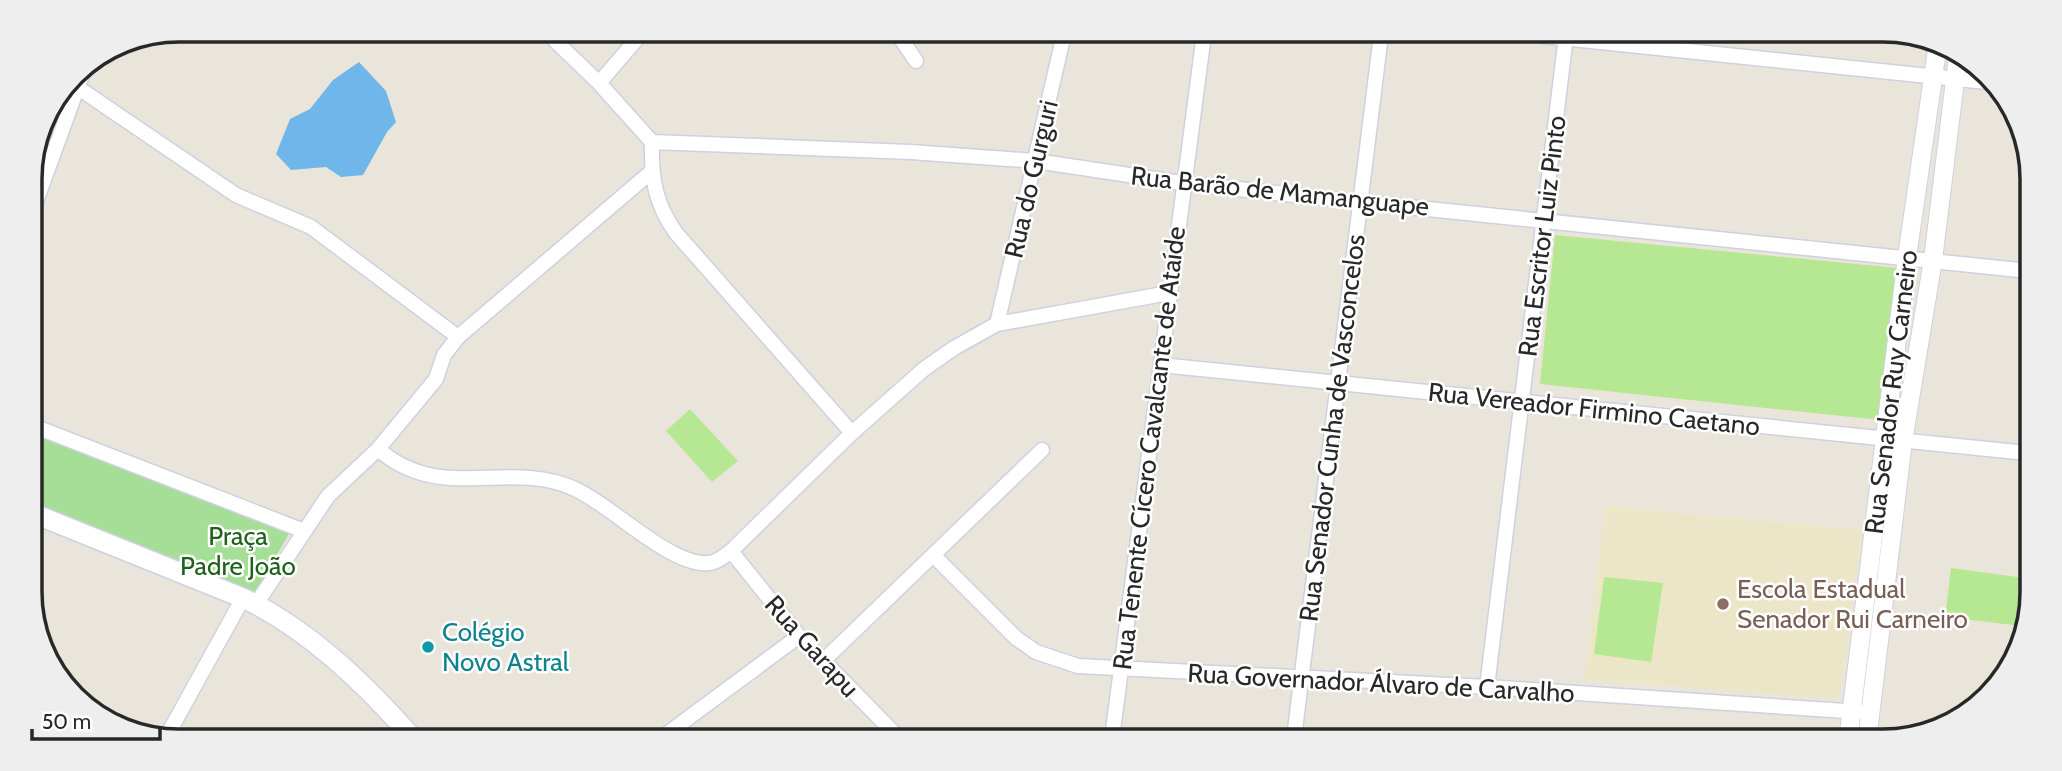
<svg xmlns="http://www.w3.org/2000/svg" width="2062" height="771" viewBox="0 0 2062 771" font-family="Cabin,sans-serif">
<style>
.education{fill:#ece6c9}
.green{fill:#a5df97}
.pitch{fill:#b6e793}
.water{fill:#6fb6ea}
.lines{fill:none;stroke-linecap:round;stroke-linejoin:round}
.minor-casing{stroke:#cfd0e1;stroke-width:17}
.tertiary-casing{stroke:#cfd0e1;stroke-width:20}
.secondary-casing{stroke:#cfd0e1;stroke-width:22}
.minor{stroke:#fff;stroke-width:14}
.tertiary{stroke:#fff;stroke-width:18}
.secondary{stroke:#fff;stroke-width:19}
.education-dot{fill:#8d6e63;stroke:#fff;stroke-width:2.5}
.culture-dot{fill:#0f9aa8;stroke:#fff;stroke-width:2.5}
.labels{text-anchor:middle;stroke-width:5;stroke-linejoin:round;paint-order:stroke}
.street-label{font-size:26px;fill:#282828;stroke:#fff}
.park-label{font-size:26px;fill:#1f611b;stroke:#fff}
.education-label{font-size:26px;fill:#785e54;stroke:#fff;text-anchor:start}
.culture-label{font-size:26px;fill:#0d838f;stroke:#fff;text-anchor:start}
.rim{fill:none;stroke:#282828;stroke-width:3.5}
</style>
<rect width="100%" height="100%" fill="#eae5da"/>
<!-- education -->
<path class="education" d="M1605,506l258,24 -24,170 -255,-21z"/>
<!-- green -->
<path class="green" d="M32,431l258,101 -36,63 -222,-88z"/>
<!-- pitch -->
<path class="pitch" d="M1555,235l343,33 -18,152 -340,-36z
M690,409l48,52 -26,21 -46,-51z
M1951,568l74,10 -3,48 -77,-9z
M1604,577l59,6 -12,79 -57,-8z"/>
<!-- water -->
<path class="water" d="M359,62l27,29 10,31 -9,10 -24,43 -22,2 -15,-10 -35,3 -15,-16 14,-35 20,-10 23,-29z"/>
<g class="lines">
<!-- minor casing -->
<g class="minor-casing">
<path id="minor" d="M545,31l54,52 53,59c-1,36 3,62 24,91l176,200
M897,33l19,28
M1543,36l453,47
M599,83l44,-51
M77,87l159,108 75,32 147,110
M652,142l259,10 125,9 146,22 178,19 669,69
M30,218l56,-154
M997,324l67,-290
M1161,365l866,88
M31,425l273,106
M378,449c63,55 128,10 195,39 36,15 98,79 135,75 9,0 16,-7 23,-12l121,-118 72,-64 30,-21 43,-24 172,-31
M731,551l68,85 99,101
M933,555l83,83 20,14 42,14 409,21 374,25
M256,604l72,-108 50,-47 58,-70 8,-24 14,-18 193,-165
M823,661l219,-211
M1487,687l79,-651
M168,734l75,-136
M664,736l135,-100
M1112,738l92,-704
M1294,738l87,-703"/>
</g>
<!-- tertiary casing -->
<g class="tertiary-casing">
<path id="tertiary" d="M1848,741l59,-484 31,-214
M1867,741l36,-300 30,-181 25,-204"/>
</g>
<!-- secondary casing -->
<g class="secondary-casing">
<path id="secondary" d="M32,513l211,85c65,31 120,84 167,137"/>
</g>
<!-- minor -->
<use href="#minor" class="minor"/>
<!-- tertiary -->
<use href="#tertiary" class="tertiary"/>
<!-- secondary -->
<use href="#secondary" class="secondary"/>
</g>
<!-- markers -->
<circle class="education-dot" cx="1723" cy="604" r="7"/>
<circle class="culture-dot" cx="428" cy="647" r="7"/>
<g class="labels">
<!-- street labels -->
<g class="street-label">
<text transform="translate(1031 179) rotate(-77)" y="9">Rua do Gurguri</text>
<text transform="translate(1280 191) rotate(6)" y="9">Rua Barão de Mamanguape</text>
<text transform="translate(1542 236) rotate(-83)" y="9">Rua Escritor Luiz Pinto</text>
<text transform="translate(1891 392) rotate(-83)" y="9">Rua Senador Ruy Carneiro</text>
<text transform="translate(1594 409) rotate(6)" y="9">Rua Vereador Firmino Caetano</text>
<text transform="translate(1332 428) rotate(-83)" y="9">Rua Senador Cunha de Vasconcelos</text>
<text transform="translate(1149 448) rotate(-83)" y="9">Rua Tenente Cícero Cavalcante de Ataíde</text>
<text transform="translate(812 646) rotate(48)" y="9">Rua Garapu</text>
<text transform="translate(1381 683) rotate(3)" y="9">Rua Governador Álvaro de Carvalho</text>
</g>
<!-- park labels -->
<g class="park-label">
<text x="238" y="545">Praça<tspan x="238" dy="30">Padre João</tspan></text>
</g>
<!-- education labels -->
<g class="education-label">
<text x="1737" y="598">Escola Estadual<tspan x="1737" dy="30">Senador Rui Carneiro</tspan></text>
</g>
<!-- culture labels -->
<g class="culture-label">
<text x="442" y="641">Colégio<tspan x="442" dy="30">Novo Astral</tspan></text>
</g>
</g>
<!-- crop -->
<path d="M0 0H2062V771H0ZM179 42H1883A137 137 0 0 1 2020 179V592A137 137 0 0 1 1883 729H179A137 137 0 0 1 42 592V179A137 137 0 0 1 179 42Z" fill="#eee" fill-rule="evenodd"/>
<path class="rim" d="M179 42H1883A137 137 0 0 1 2020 179V592A137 137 0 0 1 1883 729H179A137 137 0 0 1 42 592V179A137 137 0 0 1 179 42Z"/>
<!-- scale -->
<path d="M32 729v10h128v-10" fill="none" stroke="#282828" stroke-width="3.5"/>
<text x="42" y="729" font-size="21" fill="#282828" stroke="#ffffff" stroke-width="5" paint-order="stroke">50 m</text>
</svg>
